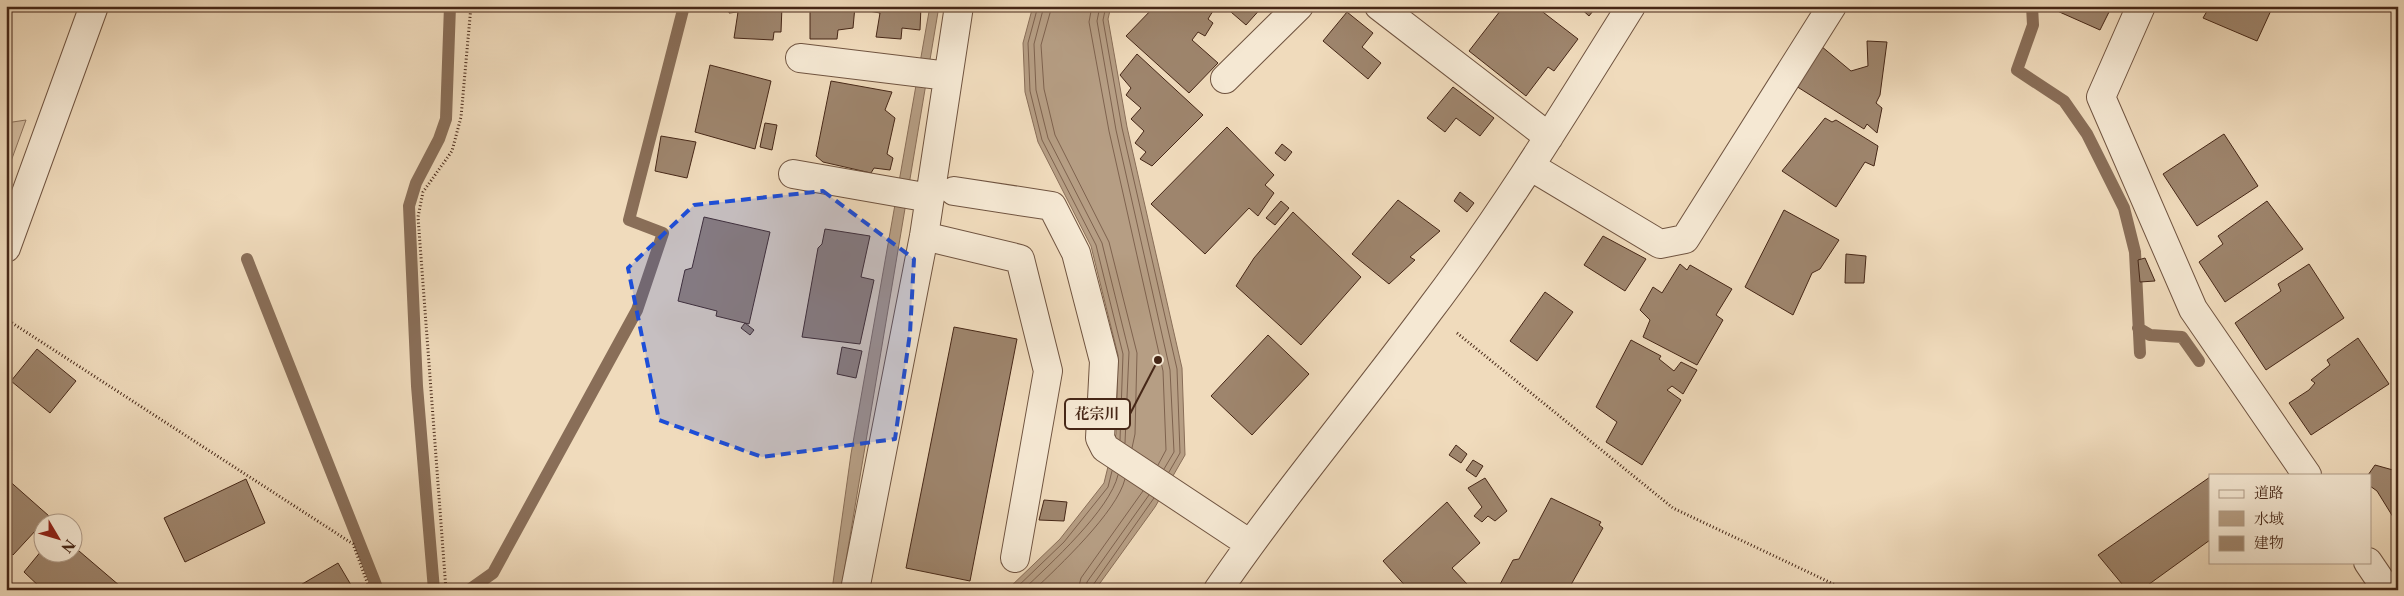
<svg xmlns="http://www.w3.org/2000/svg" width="2404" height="596" viewBox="0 0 2404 596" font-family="'Libre Caslon Text','Noto Serif JP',serif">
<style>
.green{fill:#d3bca0;stroke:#8c725c}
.water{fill:#b69e84;stroke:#896e58}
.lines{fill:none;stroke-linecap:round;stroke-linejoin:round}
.shore{stroke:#7e624e;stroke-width:1}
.stream{stroke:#896e58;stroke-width:12}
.building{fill:#9e856d;stroke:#462717}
.minor-casing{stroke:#705440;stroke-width:30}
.path{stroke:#462717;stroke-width:3;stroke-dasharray:1 2.5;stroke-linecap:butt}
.minor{stroke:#f5e8d3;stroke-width:28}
.marked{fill:#1d4ed8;fill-opacity:0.2;stroke:#1d4ed8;stroke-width:4;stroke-dasharray:10 6;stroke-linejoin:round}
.leader{fill:none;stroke:#462717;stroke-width:2}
.callout-dot{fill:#462717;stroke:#f5e8d3;stroke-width:2}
.callout{fill:#f5e8d3;stroke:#462717;stroke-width:2}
.callout-label{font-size:15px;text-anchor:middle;font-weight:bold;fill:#462717}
</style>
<rect width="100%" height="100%" fill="#f0dbbc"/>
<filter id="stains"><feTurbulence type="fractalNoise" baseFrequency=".004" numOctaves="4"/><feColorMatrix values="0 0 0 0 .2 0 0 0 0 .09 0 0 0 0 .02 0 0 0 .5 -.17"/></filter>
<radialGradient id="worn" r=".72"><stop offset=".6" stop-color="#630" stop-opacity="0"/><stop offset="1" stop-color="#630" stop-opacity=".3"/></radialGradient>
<!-- green -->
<path class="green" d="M26,120l-20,55v-52z"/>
<!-- water -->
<path class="water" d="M930,6h9l-98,584h-9l19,-136z
M1033,6h78l-3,13 19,108 55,241 3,87 -30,52 -60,83h-88l53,-51 44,-56 12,-49 2,-79 -27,-109 -53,-104 -13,-50 -2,-49z"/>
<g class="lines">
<!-- shore -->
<path class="shore" d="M1038,6l-10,37 2,48 12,49 54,105 27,109 -3,86
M1044,6l-10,38 2,46 12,48 54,105 27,109 -4,91
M1052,6l-11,39 3,44 11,46 54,107 28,111 -2,81 -3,14
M1092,6l-3,16 20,109 54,240 3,79 -8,15
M1100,6l-3,15 19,109 54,240 4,82 -10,17
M1106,6l-3,14 19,108 55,241 3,84 -11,19
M1014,590l50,-48 44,-55 4,-16
M1023,590c27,-26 87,-80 95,-115
M1034,590c25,-24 83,-78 91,-111
M1078,590l3,-12 62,-87
M1086,590l1,-8 62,-87
M1092,590l1,-5 61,-87"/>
<!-- stream -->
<path class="stream" d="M2032,6l1,19 -16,45 47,31 23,33 37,74 11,44 5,101
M247,259l131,331
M2138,328l12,7 32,2 17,24
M6,586l4,4
M434,590l-17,-204 -8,-180 7,-23 23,-44 7,-20 4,-113
M469,590l24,-17 144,-263 26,-77 -34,-13 55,-214"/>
</g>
<!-- building -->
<path class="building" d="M729,6h53l-1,26h-7l-1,8 -39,-2 4,-26 -9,1z
M800,6h55l-2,22 -15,2 -1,9h-27v-29l-10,-1z
M869,6h52l-1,24 -18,-2 -1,11 -25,-2 4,-24 -11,-2z
M1155,6h61l-8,13 5,4 -8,13 -7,-4 -6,8 26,23 -29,30 -63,-57z
M1224,6h39l-17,19z
M1504,6h31l43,33 -24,32 -6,-4 -22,29 -57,-45z
M1578,6h19l-8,10z
M2046,6h66l-12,24z
M2210,6h63l-16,35 -54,-23z
M1347,12l26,21 -11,14 19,16 -13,16 -45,-38z
M1867,41l20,1 -7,53 -4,8 6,5 -5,25 -10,-9 -3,5 -68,-43 25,-40 30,25 17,-5z
M1137,54l66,61 -51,51 -12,-7 6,-7 -11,-9 9,-12 -13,-12 10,-11 -15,-13 5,-7 -11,-13z
M710,65l61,16 -16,68 -60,-17z
M831,81l61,11 -7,18 10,8 -8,36 6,4 -3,12 -16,-2 -3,5 -48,-11 -7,-6z
M1453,87l41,31 -14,18 -24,-18 -11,14 -18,-14z
M1825,118l7,4 4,-2 42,26 -4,20 -9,-4 -29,45 -54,-36z
M765,123l12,2 -5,25 -12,-3z
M1227,127l47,48 -9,10 9,8 -16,23 -9,-8 -44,46 -54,-50z
M2224,134l34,52 -61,40 -34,-52z
M661,136l35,6 -9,36 -32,-7z
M1282,144l10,8 -7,9 -10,-8z
M1460,192l14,11 -7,9 -13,-11z
M1398,200l42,31 -30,26 5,3 -26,24 -37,-30z
M1281,201l8,7 -14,17 -9,-7z
M2267,201l36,48 -78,53 -26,-40 24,-18 -5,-8z
M1784,210l55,30 -19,29 -8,4 -19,42 -48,-28z
M1293,212l68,65 -60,68 -65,-59 18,-28z
M704,217l66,15 -21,92 -33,-8 1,-5 -39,-10 7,-31 7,-2z
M825,229l45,7 -9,41 13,3 -14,64 -58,-7 16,-89 4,-4z
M1603,236l43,23 -21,32 -41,-26z
M1846,254l20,2 -2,27h-19z
M2145,258l10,23 -15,1 -2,-22z
M1680,264l7,6 3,-5 42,24 -16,26 7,5 -26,45 -54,-28 7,-17 -10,-10 13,-23 9,6z
M2309,264l35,54 -78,52 -31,-47 46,-32 -3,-7z
M1545,292l28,20 -36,49 -27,-20z
M745,323l9,7 -4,5 -9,-7z
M954,327l63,12 -47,242 -64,-13z
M1268,335l41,39 -57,61 -41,-39z
M2358,338l31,46 -78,51 -22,-32 20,-13 6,-7 -4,-3 19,-15 -3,-5z
M1631,340l30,16 -2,3 15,12 7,-9 16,8 -14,24 -11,-8 -5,4 14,10 -39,65 -36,-23 11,-20 -21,-15z
M842,347l20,4 -6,27 -19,-4z
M37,349l39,32 -26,32 -39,-32z
M1456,445l11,9 -6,9 -12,-8z
M1473,460l10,6 -7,11 -10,-7z
M2375,465l18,5 5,-5v60l-21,-34 -7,-5v-11h-2z
M2210,477v63l-69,50h-14l-29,-35z
M6,478l43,38 -36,39 -7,-6z
M1485,478l22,33 -12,10 -7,-5 -6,6 -8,-6 8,-9 -14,-19z
M246,479l19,44 -80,39 -21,-44z
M1551,498l50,24 -2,3 4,3 -35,62h-71l16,-30 6,-1z
M1044,500l23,2 -3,19 -25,-1z
M1447,502l33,41 -28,25 15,16 -7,6h-51l-26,-29z
M72,545l48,41 -3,4h-74l-19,-18 18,-22v4h30z
M338,563l16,27h-62z"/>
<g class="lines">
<!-- minor casing -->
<g class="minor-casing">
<path id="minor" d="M1379,6l170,131
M2141,6l-40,91 92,212 114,166
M800,58l148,18
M1225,79l74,-73
M1530,166l130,78 25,-5 147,-233
M793,174l137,24
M954,191l98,15 24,47 28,108 -4,77 5,10 145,96
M924,236l96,23 28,112 -33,187
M6,248l88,-242
M2368,562l19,28
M855,590l69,-354 35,-230
M1218,590c66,-96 141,-185 210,-278 74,-97 138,-202 203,-306"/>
</g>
<!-- path -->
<path class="path" d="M6,319l347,225 17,46
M1457,333l216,175 173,82
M446,590l-28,-373 5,-25 29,-41 9,-34 10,-111"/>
<!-- minor -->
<use href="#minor" class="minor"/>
</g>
<!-- marked area -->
<path class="marked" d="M823,191l91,68 -4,74 -15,106 -133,18 -103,-37 -31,-152 66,-63z"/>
<!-- callouts -->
<path class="leader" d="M1158 360L1130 414"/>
<circle class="callout-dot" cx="1158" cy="360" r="5"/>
<rect class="callout" x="1065" y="399" width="65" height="30" rx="5"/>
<g class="callout-label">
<text x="1097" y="419">花宗川</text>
</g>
<!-- margin -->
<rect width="2404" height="596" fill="none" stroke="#f0dbbc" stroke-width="25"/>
<rect x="8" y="8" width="2389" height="581" fill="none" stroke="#462717" stroke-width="2.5"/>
<rect x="12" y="12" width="2379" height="571" fill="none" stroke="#462717"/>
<!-- legend -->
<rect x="2209" y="474" width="162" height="90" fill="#f5e8d3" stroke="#af9b88"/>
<rect x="2219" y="490" width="25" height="8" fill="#f5e8d3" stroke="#af9b88"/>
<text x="2254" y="498" font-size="15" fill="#462717">道路</text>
<rect x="2219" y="511" width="25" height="15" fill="#b69e84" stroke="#af9b88"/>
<text x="2254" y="524" font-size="15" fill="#462717">水域</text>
<rect x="2219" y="536" width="25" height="15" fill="#9e856d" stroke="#af9b88"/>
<text x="2254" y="548" font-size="15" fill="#462717">建物</text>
<!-- north arrow -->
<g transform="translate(58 538) rotate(128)"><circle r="24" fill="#f5e8d3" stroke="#af9b88"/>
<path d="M0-4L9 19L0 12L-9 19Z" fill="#8f2418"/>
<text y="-8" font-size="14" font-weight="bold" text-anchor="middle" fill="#462717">N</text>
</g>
<rect width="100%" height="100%" filter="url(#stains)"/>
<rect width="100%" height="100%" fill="url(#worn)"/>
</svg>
